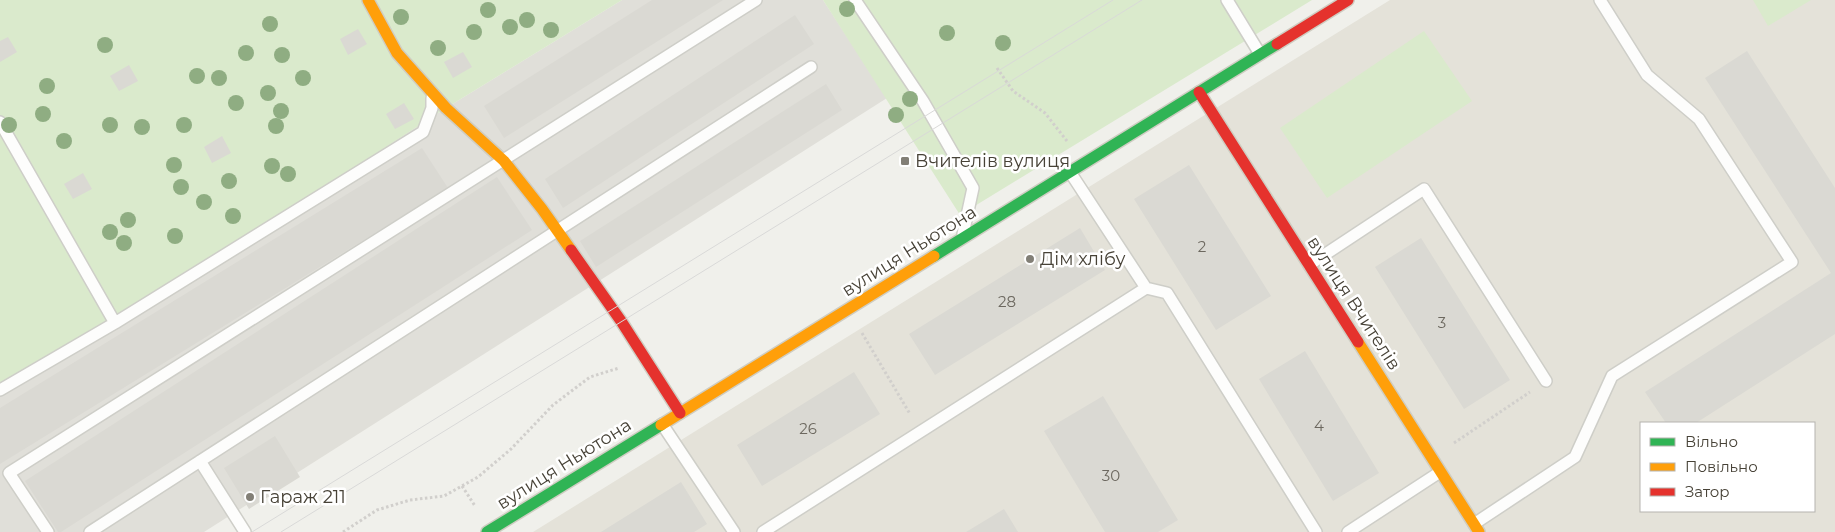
<svg xmlns="http://www.w3.org/2000/svg" width="1835" height="532" viewBox="0 0 1835 532" font-family="Montserrat,sans-serif">
<style>
.residential{fill:#e4e2d9;fill-rule:evenodd}
.industrial{fill:#e0dfd9}
.green{fill:#daeacc}
.building{fill:#dad9d3}
.lines{fill:none;stroke-linecap:round;stroke-linejoin:round}
.lane-casing{stroke:#cecec8;stroke-width:14}
.fast-casing{stroke:#cfcdc2;stroke-width:14}
.slow-casing{stroke:#cfcdc2;stroke-width:14}
.jam-casing{stroke:#cfcdc2;stroke-width:14}
.path{stroke:#d1cfcc;stroke-width:3;stroke-dasharray:2.5 2.5;stroke-linecap:butt}
.lane{stroke:#fdfdfc;stroke-width:11}
.fast{stroke:#30b455;stroke-width:11}
.slow{stroke:#ff9f0a;stroke-width:11}
.jam{stroke:#e5322d;stroke-width:11}
.tram{stroke:#d9d9d8;stroke-width:1}
.tree{fill:#8fad82}
.poi-dot{fill:#827f76;stroke:#fff;stroke-width:2}
.labels{text-anchor:middle;stroke-width:5;stroke-linejoin:round;paint-order:stroke}
.number-label{font-size:15px;fill:#6c685f}
.poi-label{font-size:18px;fill:#474237;stroke:#fff;text-anchor:start}
.street-label{font-size:18px;fill:#474237;stroke:#fff}
</style>
<rect width="100%" height="100%" fill="#f0f0eb"/>
<!-- residential -->
<path class="residential" d="M1390,0h445v532h-1302zM1641,423h173v88h-173z"/>
<!-- industrial -->
<path class="industrial" d="M622,0h201l64,98 -683,434h-204v-138l446,-286z"/>
<!-- green -->
<path class="green" d="M0,0h622l-176,108 -331,215 -115,72z
M823,0h489l-352,215z
M1753,0h58l-43,26z
M1424,31l48,70 -145,97 -47,-70z"/>
<!-- building -->
<path class="building" d="M652,0h71l-219,138 -20,-32z
M795,15l19,29 -251,164 -18,-29z
M358,29l9,15 -19,11 -8,-16z
M8,37l9,15 -17,10v-21z
M1747,51l88,137v146l-139,89h-30l-21,-31 186,-119 -126,-195z
M463,52l9,15 -19,11 -9,-16z
M129,65l9,16 -19,10 -9,-15z
M826,84l16,26 -246,157 -16,-26z
M404,103l10,16 -19,10 -9,-15z
M222,136l9,17 -19,10 -8,-16z
M422,148l26,40 -448,276v-56z
M1189,165l82,131 -55,34 -82,-131z
M83,173l9,16 -19,10 -9,-15z
M497,177l35,53 -471,302h-3l-33,-51z
M1080,228l25,42 -170,105 -26,-41z
M1421,238l89,142 -46,29 -89,-142z
M1305,351l74,122 -46,28 -74,-122z
M854,372l26,42 -118,72 -25,-41z
M1103,396l75,124 -20,12h-53l-61,-101z
M275,436l25,41 -51,32 -25,-41z
M681,482l26,42 -13,8h-93z
M1004,509l14,23h-52z"/>
<g class="lines">
<!-- lane casing -->
<g class="lane-casing">
<path id="lane" d="M855,0l68,101 50,87 -10,46
M1227,0l33,54
M0,122l115,201
M1070,172l76,116 21,5 149,239
M1309,265l115,-76 122,192
M0,390l115,-67 308,-191 9,-24v-10
M662,424l72,108
M200,461l45,71
M1474,524l101,-67 37,-81 180,-114 -93,-143 -52,-44 -47,-75
M48,532l-39,-59 747,-473
M90,532l721,-465
M763,532l383,-244
M1348,532l92,-60"/>
</g>
<!-- fast casing -->
<g class="fast-casing">
<path id="fast" d="M934,256l343,-212
M487,532l174,-107"/>
</g>
<!-- slow casing -->
<g class="slow-casing">
<path id="slow" d="M368,0l29,53 49,55 58,53 38,48 29,41
M1358,342l121,190
M661,425l273,-169"/>
</g>
<!-- jam casing -->
<g class="jam-casing">
<path id="jam" d="M1277,44l71,-44
M1199,92l159,250
M571,250l50,71 59,92"/>
</g>
<!-- path -->
<path class="path" d="M997,68l16,23 32,22 22,28
M862,333l48,81
M1454,443l76,-51
M462,486l13,20
M343,532l34,-22 33,-10 34,-4 34,-19 33,-28 42,-44 37,-28 29,-9"/>
<!-- lane -->
<use href="#lane" class="lane"/>
<!-- fast -->
<use href="#fast" class="fast"/>
<!-- slow -->
<use href="#slow" class="slow"/>
<!-- jam -->
<use href="#jam" class="jam"/>
<!-- tram -->
<path class="tram" d="M252,532l861,-532
M281,532l861,-532"/>
</g>
<!-- trees -->
<g class="tree">
<circle cx="847" cy="9" r="8"/>
<circle cx="488" cy="10" r="8"/>
<circle cx="401" cy="17" r="8"/>
<circle cx="527" cy="20" r="8"/>
<circle cx="270" cy="24" r="8"/>
<circle cx="510" cy="27" r="8"/>
<circle cx="551" cy="30" r="8"/>
<circle cx="474" cy="32" r="8"/>
<circle cx="947" cy="33" r="8"/>
<circle cx="1003" cy="43" r="8"/>
<circle cx="105" cy="45" r="8"/>
<circle cx="438" cy="48" r="8"/>
<circle cx="246" cy="53" r="8"/>
<circle cx="282" cy="55" r="8"/>
<circle cx="197" cy="76" r="8"/>
<circle cx="219" cy="78" r="8"/>
<circle cx="303" cy="78" r="8"/>
<circle cx="47" cy="86" r="8"/>
<circle cx="268" cy="93" r="8"/>
<circle cx="910" cy="99" r="8"/>
<circle cx="236" cy="103" r="8"/>
<circle cx="281" cy="111" r="8"/>
<circle cx="43" cy="114" r="8"/>
<circle cx="896" cy="115" r="8"/>
<circle cx="9" cy="125" r="8"/>
<circle cx="110" cy="125" r="8"/>
<circle cx="184" cy="125" r="8"/>
<circle cx="276" cy="126" r="8"/>
<circle cx="142" cy="127" r="8"/>
<circle cx="64" cy="141" r="8"/>
<circle cx="174" cy="165" r="8"/>
<circle cx="272" cy="166" r="8"/>
<circle cx="288" cy="174" r="8"/>
<circle cx="229" cy="181" r="8"/>
<circle cx="181" cy="187" r="8"/>
<circle cx="204" cy="202" r="8"/>
<circle cx="233" cy="216" r="8"/>
<circle cx="128" cy="220" r="8"/>
<circle cx="110" cy="232" r="8"/>
<circle cx="175" cy="236" r="8"/>
<circle cx="124" cy="243" r="8"/>
</g>
<!-- markers -->
<g class="poi-dot">
<rect x="900" y="156" width="10" height="10" rx="2.5"/>
<circle cx="1030" cy="259" r="5"/>
<circle cx="250" cy="497" r="5"/>
</g>
<g class="labels">
<!-- number labels -->
<g class="number-label">
<text x="1202" y="252">2</text>
<text x="1007" y="307">28</text>
<text x="1442" y="328">3</text>
<text x="1319" y="431">4</text>
<text x="808" y="434">26</text>
<text x="1111" y="481">30</text>
</g>
<!-- poi labels -->
<g class="poi-label">
<text x="915" y="167">Вчителів вулиця</text>
<text x="1040" y="265">Дім хлібу</text>
<text x="260" y="503">Гараж 211</text>
</g>
<!-- street labels -->
<g class="street-label">
<text transform="translate(909 251) rotate(-32)" y="6">вулиця Ньютона</text>
<text transform="translate(1354 303) rotate(57)" y="6">вулиця Вчителів</text>
<text transform="translate(564 464) rotate(-32)" y="6">вулиця Ньютона</text>
</g>
</g>
<!-- legend -->
<rect x="1640" y="422" width="175" height="90" fill="#ffffff" stroke="#b5b3af"/>
<rect x="1650" y="438" width="25" height="8" fill="#30b455" stroke="#b5b3af"/>
<text x="1685" y="447" font-size="15" fill="#474237">Вільно</text>
<rect x="1650" y="463" width="25" height="8" fill="#ff9f0a" stroke="#b5b3af"/>
<text x="1685" y="472" font-size="15" fill="#474237">Повільно</text>
<rect x="1650" y="488" width="25" height="8" fill="#e5322d" stroke="#b5b3af"/>
<text x="1685" y="497" font-size="15" fill="#474237">Затор</text>
</svg>
